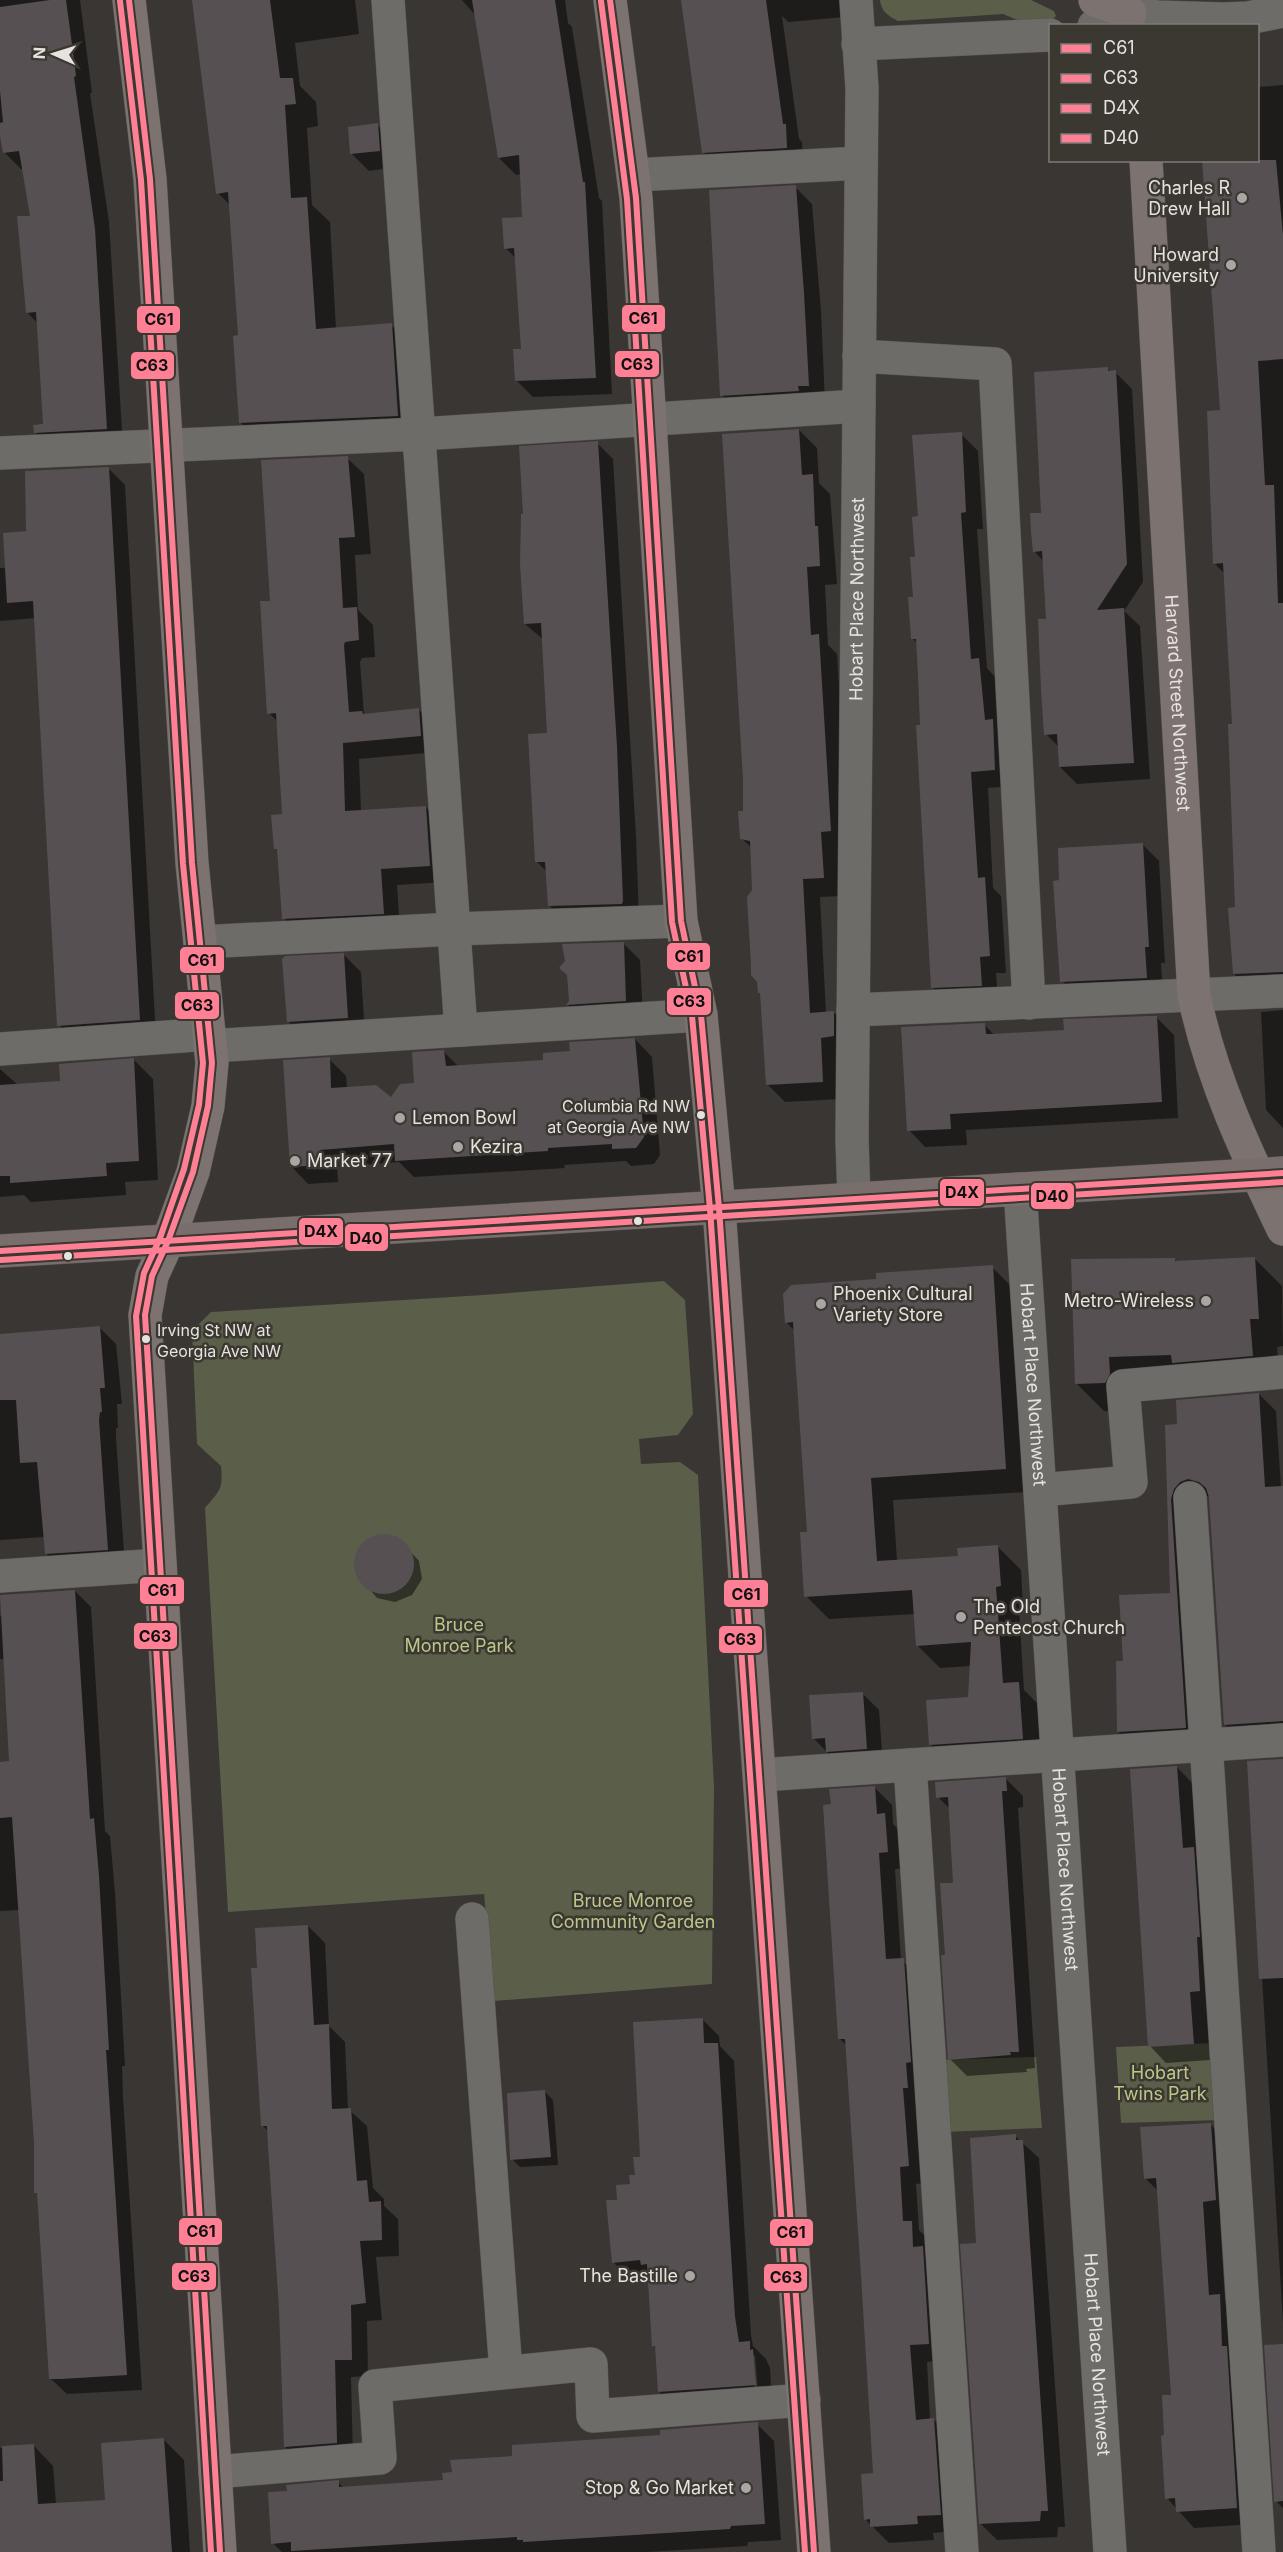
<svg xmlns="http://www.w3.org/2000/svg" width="1283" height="2552" viewBox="0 0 1283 2552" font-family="Inter,sans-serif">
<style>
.green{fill:#5b5e49}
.shadow{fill:#0007;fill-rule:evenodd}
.building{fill:#575053}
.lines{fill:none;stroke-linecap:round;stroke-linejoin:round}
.minor-casing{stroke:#54524f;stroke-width:34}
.major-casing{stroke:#54524f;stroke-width:34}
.highway-casing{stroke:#54524f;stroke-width:34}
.minor{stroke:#6e6c69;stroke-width:33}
.major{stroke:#7c7371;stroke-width:33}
.highway{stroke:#7a6e6c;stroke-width:33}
.bus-1-casing{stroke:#3b3731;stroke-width:10}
.bus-2-casing{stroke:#3b3731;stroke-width:10}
.bus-3-casing{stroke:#3b3731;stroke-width:10}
.bus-4-casing{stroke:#3b3731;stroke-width:10}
.bus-1{stroke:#ff8094;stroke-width:6}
.bus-2{stroke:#ff8094;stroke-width:6}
.bus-3{stroke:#ff8094;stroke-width:6}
.bus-4{stroke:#ff8094;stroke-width:6}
.poi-dot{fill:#a9a6a3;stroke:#3b3731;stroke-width:2}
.bus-dot{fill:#e5e2df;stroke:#3b3731;stroke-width:2}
.labels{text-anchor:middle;stroke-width:5;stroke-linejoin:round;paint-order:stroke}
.bus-label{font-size:16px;fill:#e5e2df;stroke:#3b3731;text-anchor:end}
.poi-label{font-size:18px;fill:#e5e2df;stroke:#3b3731;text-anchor:end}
.street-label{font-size:18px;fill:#e5e2df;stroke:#3b3731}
.park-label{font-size:18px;fill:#bdc789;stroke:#3b3731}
.line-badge{stroke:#3b3731;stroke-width:2}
.pale-badge-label{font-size:16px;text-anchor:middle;font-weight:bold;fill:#111}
</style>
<rect width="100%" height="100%" fill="#393633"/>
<!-- green -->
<path class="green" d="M880,0h151l23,11 2,5 -5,5h-31l-17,-7 -105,7c-10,-5 -17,-10 -18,-21z
M664,1281l21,19 8,114 -15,21 -39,4 2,25 39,-2 18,13 16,312 -2,197 -218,17 -10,-107 -256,18 -23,-404c15,-18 18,-18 16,-42l-24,-22 -5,-113 19,-19 272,-17z
M1215,2043l6,77 -100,3 -5,-76z
M1036,2057l6,71 -99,4 -7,-72z"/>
<!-- shadow -->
<path class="shadow" d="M0,0h80l12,93h-2l19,129 14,224 -71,3 -17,-17 10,-6 -7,-102 -11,-12 5,-95 -8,-48h-3l-17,-17 -4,-24z
M193,0h162l4,34 -64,9 5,43 16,16 2,24 -11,2 5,77 18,17 6,107 55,-4 23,23 7,91 -157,7 -23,-23 -2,-86 -8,-131 -13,-13z
M462,0h103l3,23 4,4 27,171 3,3 10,193 -79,3 -17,-17 6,-30 -5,-91 -12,-11 19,-29 -3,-45 -5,1 -17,-17 -23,-142z
M682,0h162l1,17 -57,5 -6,-6 17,123 3,3 1,22 -83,5 -17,-17z
M1283,85v916l-20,1 -29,-28 3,-65 -4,-184 -8,-151 -11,-11 7,-151 37,-252v-73z
M377,125l17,17 2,25 -27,4 -17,-17z
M795,187l17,17 9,107 4,91 -87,10 -16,-17z
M1107,369l4,3h4l17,17 11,193 -19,29 16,15 10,153 -73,5 -17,-17v-19l-14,-14 1,-114 -3,-58 -10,-11 8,-37z
M799,430l18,18 2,35 11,11 7,90 -12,1 3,60 9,9 12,195 -8,47 -21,1 6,117 8,-1 18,18 -11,68 -56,3 -18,-18 -15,-236 -11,-10z
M961,434l17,17 5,78h-6l10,139 8,9 17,109 -24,2 5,100 8,8 5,77h-10l2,29 -49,2 -17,-17 -14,-343 -6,-6 7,-121z
M597,443l16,16 23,377 3,82 -73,4 -17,-17 -2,-33 -10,-10 12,-128 -5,-94 -19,-16z
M347,458l17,16 7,80 -16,1 3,55 15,15 2,32 -13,1 -2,4 4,53 55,-5 16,16 2,26 -78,7 2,52 65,-4 16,17 4,58 -49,3 3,45 -100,5 -16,-17 -5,-66 -4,-4 8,-32 -5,-94 -9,-9 2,-111z
M108,468l17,17 31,552 -80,5 -17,-17 -23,-407 -36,3v-53h6l22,-35z
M1142,844l17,17 6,102h-4l2,32 -84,3 -17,-17z
M623,943l17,17 3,57 -58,4 -17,-16z
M344,955l17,17 4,63 -60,4 -16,-17z
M1283,1010v118l-17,-18 -5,-98z
M1157,1018l17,17 4,83 -212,12 1,15 -42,2 -16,-17 75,-106 11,12 70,-5z
M635,1039l17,18 8,98 -6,9 -23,2 -5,-5 -62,4 1,3 -151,9 -15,-15 -62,5 1,15 -30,2 -17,-18 38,-107 17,17 1,13 44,10 25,-15 28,-32 15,15 86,-5 27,-9z
M134,1060l19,19 5,101 -33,2 1,13 -95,7 -7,-7 -24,2v-128l18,16 44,-3z
M1174,1259l3,3 78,-3 27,27 1,60 -6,1 3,36 -87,-1 -57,20 -4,8 -28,1 -27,-27z
M992,1267l23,23 13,202 -135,8 4,61 62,-4 39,-10 23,23 2,38 -4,1 5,81 17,17 4,54 -92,6 -23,-23 39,-45 2,-33 -31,2 -23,-23 -2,-31 -86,5 -23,-23 3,-63 -14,-202 -9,-9 91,-41z
M99,1327l17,17 6,60h-5l1,24h-2v10l9,128 -62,5 -17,-18 -1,-16 -45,3v-205z
M1259,1394l17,17 5,76 2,1v251l-41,2 -17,-16 -15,-229h-3l-11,3 6,245 -67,5 -17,-17 6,-70 47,-67 -4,-169 12,-1z
M387,1535l10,2 22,24 3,18 -10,16 -17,7 -18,-4 -20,-24 -1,-19 13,-16z
M75,1591l16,16 14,224 5,5 5,57 10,173h-3l1,31 19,293 -75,4 -17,-16 -12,-183 -2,-3 -1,-49 -16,-233 -19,1v-148l11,-1 -7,-103h-4v-43z
M862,1693l17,17 4,55 -53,-10 -17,-17z
M1283,1760v563l-34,-560z
M1177,1767l16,17 23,223 -9,1 3,52 -44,3 -16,-17z
M1006,1779l17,17v11l-5,1 17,260 -9,1 1,3 -60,4 -17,-17 -3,-102 8,-73 -5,-75 -12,-12z
M875,1788l17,17 1,19 8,8 3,37h-9l6,91 19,16 5,207 -9,1 3,46 9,9 18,121 -19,2 3,58h4l17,17 6,94 -24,2 1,7 -45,3 -24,-24 9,-45 -27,-428 -8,-8 -7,-232z
M308,1926l17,17 4,83 16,16 3,67 19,17 6,62 11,11v7l14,13 1,37 -23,1 6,63 -15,1 1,55 -17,1 2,82 -51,5 -17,-17 -5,-138 -11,-177 -7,-7 -3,-156z
M702,2019l17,17 1,10 14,15 17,274 2,11 13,13 4,9 2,33 -96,7 -17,-16 -2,-42 -4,-4 -4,-69 -19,2 -17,-17 6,-61 17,-24 5,-19zM752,2353l3,3 3,36h-3z
M545,2092l8,8 5,65 -38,2 -8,-8z
M1210,2124l17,17 5,76 -12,1 5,83 11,12 18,211 -60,4 -27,-30 -1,-61 6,-41 -13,-204 -14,-14z
M1015,2136l24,22 26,369h-7l-1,10 -60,3 -17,-17 -2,-279z
M1283,2345v163l-7,-7z
M757,2424l17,17 7,99 -33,2 -1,4 -100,6h-365l-9,-9 15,-51 50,-10 6,6 100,-6 9,-9 61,-16z
M164,2440l20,20 6,92h-190v-104l34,-2 19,20 3,38 50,-3z"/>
<!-- building -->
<path class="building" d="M50,0h16l7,52 3,24 -2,1 21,152 12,200 -73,4 -1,-8 10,-1 -7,-112 -10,1 -9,-97h13l-11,-65 -16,2 -3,-17v-13l3,-1 -3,-31v-84z
M192,0h78l10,78h13l3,26 -11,1 6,93 16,-1 9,132 76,-6 6,93 -159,7 -6,-87 5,-1 -10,-143 -12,2z
M472,0h83l28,182h2l11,196 -81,3 -2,-32h8l-7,-101 -10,1 -2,-31 20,-1 -3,-62 -21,3z
M681,0h85l17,124h3l1,24 -85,5z
M378,123l2,28 -30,3 -2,-27z
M1202,160h74l7,75v124l-25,2 7,124h9l4,118h5v369l-50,2 -5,-66 7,-1 -7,-183h4l-9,-161 -10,1 -6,-153 13,-1z
M796,185l8,108 5,93h-11l1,5 -79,5 -11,-206z
M1108,367v4l8,-1 11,194 -30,46 27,-2 10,155 -75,4 -2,-33 -13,1 -3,-45 -3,-71h8l-4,-68 -9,1 -2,-20 -1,-19h11l-7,-141z
M799,429l3,46 11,-1 2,52h3l2,40 -13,1 4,68 8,-1 12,197 -10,1 3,46 -21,1 7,134 24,-2v25l-13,2 2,44 -57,3 -6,-92h-2l-1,-11 -6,-7v-10l-4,-68 5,-7 -2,-49 -10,-2 -2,-28h5v-32l-21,-345z
M962,432l4,80 -5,1 10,146 8,-1 6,62 8,-1 2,51 -24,2 7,106 7,-1 5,79 -10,1 2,29 -51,2 -15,-263h4l-2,-50 -2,-36h-5l-3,-42h5l-3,-40h5l-3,-40 6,-1 -6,-81z
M598,441l19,306 6,154 -1,3 -74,2 -3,-44h-10l-7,-128 19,-1 -6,-110 -17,1 -4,-59 1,-51h2l-4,-68z
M348,456l7,81 -16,1 4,70 14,-1 2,33 -14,2 -1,3 5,67 13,-1 1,3 56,-6 2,28 -78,7 2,68 81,-5 4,60 -49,3 3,45 -102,5 -5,-70h-3l-3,-34 11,-1 -6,-101 -9,1 -7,-113h10l-9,-141z
M109,467l31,553 -83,6 -24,-425 -26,2 -4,-70 23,-2 -1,-60z
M1143,843l6,104h-4l2,31 -87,4 -7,-101 6,-1 -1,-32z
M624,942l2,59 -60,4 3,-4 -2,-26 -8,-7 6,-7 -3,-17z
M344,953l4,65 -61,4 -5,-63 3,-3z
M1149,1016h8l5,86 -212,12 1,15 -44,2 -6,-104 84,-4 1,11h6l72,-4 -1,-11z
M635,1038l9,99 -8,11 -24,1v-5l-64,4v3l-153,10 -1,-17 -74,6 1,15 -31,2 -7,-107 47,-3 1,31 45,-3 15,12 9,-13 14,-1 -2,-31 32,-2 2,16 16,-1 81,-5v-7l27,-2 -1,-9z
M134,1058l5,103 -33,2 1,13 -97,7v-7h-10v-91l60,-4 -1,-17z
M1255,1257l4,62h-9l3,37 -81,7 -1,-8 -62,2 1,17 -5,9 -30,1 -4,-125 104,-1v3z
M993,1265l13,204 -135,9 6,83 81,-5 -1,-8 41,-3 3,41 -5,1 7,96 16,-1 4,57 -94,6 -3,-45 42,-3 3,-55 -55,4 -4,-56 -108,7 -4,-65h7l-12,-177 -2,-33 -8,1 -2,-29 8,-9 85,-6v-6z
M100,1326l5,62h-5l2,24h-2l-1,8 9,130 -63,4 -8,-92 -17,1 -4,-63h-16v-66z
M1259,1393l6,94 18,-1v235l-59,4 -15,-228 -3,-9 -7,-6 -11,-3 -8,3 -6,7 -3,10 15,229 -69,4 -1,-71h7l-4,-66 51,-2 -5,-168 12,-1 -1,-24z
M354 1564a30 30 0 1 1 60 0a30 30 0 1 1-60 0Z
M75,1590l15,229 4,-1 5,58 10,174h-3l2,30 19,295 -66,4h-12l-12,-186h-3v-50l-22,-326 -12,1v-56l9,-1 -9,-166z
M863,1692l4,57 -41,3 -1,-14 -13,1 -3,-44z
M1283,1759v219l-24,1 -12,-218z
M1177,1766l6,82 11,-1 6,90h-3l3,54 -10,1 4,52 -46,3 -18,-278z
M1006,1777l1,14h-5l17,261h-9l1,3 -63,5 -7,-105h4l-5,-72h13l-5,-86 -12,1 -1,-16z
M875,1786l2,28 8,-1 3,39 -9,1 7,106 18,-1 7,104 -5,1 2,25h-5l6,78 -9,1 3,54h9l1,26 10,-1 6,98 -19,1 6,75 18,-2 7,97 -24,1 1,8 -48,3v-8l-6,1 -3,-46 12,-1 -12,-197 -16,-237h-7l-15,-234 8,-1 -2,-15z
M308,1925l6,100 15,-1 3,85 19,-1 6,73 10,-1 2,22 12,-1 1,39 -22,1 6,62 -15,2 1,55h-17l2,83 -53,4 -5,-138 -11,-163 -1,-20h-6l-10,-158h6l-2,-40z
M703,2018l1,25h14l17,274 4,25 11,-1v9l3,-1 3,36 -98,7 -3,-46 -3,1 -5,-83 -6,1 -1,-5 -28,3 -6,-63h11l-1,-15 14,-1 -1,-9h6l-2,-18h7l-7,-135z
M545,2090l6,67 -41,3 -3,-67z
M1211,2123l5,77 -13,2 5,78 1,15 11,-1 2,52h5l10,162 -61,4 -1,-14 -10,1 -4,-63 3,-1 -2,-40h9l-15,-217 -12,1 -4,-52z
M1016,2134v6h7l25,371h-7l-1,10 -61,3 -19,-280 16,-1 -6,-105z
M1283,2344v157l-9,1 -10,-157z
M758,2422l7,102 -34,2 -1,3 -207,13v-2h-6v-3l-226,14v-9l-20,2 -3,-52 19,-1 -1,-6 53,-5v7l104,-7 -1,-7 10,-1 -2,-12 62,-4v-11l148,-10v-5z
M164,2438l8,114h-172v-71h3l-1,-35 32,-2 4,60 67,-4 -4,-57z"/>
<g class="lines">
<!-- minor casing -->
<g class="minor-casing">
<g id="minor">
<path d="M388,0l73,1030"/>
<path d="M1094,26l36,-13 28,4 65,2 25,-1 35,-7"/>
<path d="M858,44l192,-9"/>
<path d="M634,175l227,-12"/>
<path d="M859,356l136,8 34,639"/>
<path d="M0,453l420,-19 439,-28"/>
<path d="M200,942l255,-13 226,-8"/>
<path d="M853,1010l430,-19"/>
<path d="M210,1046l491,-31"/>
<path d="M0,1049l210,-15"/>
<path id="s1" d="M1020,1189l90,1363"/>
<path id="s2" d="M854,1199l-2,-60 10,-1051 -6,-88"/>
<path d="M1040,1490l91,-8 -8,-96 160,-14"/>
<path d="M1190,1498l69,1054"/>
<path d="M0,1576l160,-11"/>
<path d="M910,1765l52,787"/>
<path d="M760,1775l523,-35"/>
<path d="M472,1919l34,453"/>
<path d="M215,2472l165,-14 -5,-72 216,-22 2,52 211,-16"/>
</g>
</g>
<!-- major casing -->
<g class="major-casing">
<g id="major">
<path d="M129,0l21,179 42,684 20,200 -4,43 -15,66 -25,69 -16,35 -7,39 75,1237"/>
<path d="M610,0l26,198 45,723 20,94 18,193 95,1344"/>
<path d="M1095,0l35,13"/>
<path id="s3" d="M1146,160l48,835c17,83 53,159 89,234"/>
</g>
</g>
<!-- highway casing -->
<g class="highway-casing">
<path id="highway" d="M0,1251l1283,-78"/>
</g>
<!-- minor -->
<use href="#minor" class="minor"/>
<!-- major -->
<use href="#major" class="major"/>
<!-- highway -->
<use href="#highway" class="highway"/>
<!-- bus-1 casing -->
<g class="bus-1-casing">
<path id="bus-1" d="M129,0l21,179 42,684 20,200 -4,43 -15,66 -25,69 -16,35 -7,39 75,1237
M610,0l26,198 45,723 20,94 18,193 95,1344"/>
</g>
<!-- bus-2 casing -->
<g class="bus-2-casing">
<path id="bus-2" d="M120,1l21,179 42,684 20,199 -4,42 -15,64 -24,69 -16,35 -8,43 75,1236
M601,1l26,198 45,723 20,94 18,193 95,1343"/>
</g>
<!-- bus-3 casing -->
<g class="bus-3-casing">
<path id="bus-3" d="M0,1251l1283,-78"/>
</g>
<!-- bus-4 casing -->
<g class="bus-4-casing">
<path id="bus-4" d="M1,1260l1282,-78"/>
</g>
<!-- bus-1 -->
<use href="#bus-1" class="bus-1"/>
<!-- bus-2 -->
<use href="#bus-2" class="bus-2"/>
<!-- bus-3 -->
<use href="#bus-3" class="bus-3"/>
<!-- bus-4 -->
<use href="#bus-4" class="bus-4"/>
</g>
<!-- markers -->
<g class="poi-dot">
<circle cx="1242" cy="198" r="6"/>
<circle cx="1231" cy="265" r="6"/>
<circle cx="400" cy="1118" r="6"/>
<circle cx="458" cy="1147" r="6"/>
<circle cx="295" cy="1161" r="6"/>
<circle cx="1206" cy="1301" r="6"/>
<circle cx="821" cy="1304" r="6"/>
<circle cx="961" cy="1617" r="6"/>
<circle cx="690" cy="2276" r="6"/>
<circle cx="746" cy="2488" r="6"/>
</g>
<g class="bus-dot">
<circle cx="701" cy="1115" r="5"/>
<circle cx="638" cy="1221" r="5"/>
<circle cx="68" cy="1256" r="5"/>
<circle cx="146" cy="1339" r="5"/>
</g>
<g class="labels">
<!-- bus labels -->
<g class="bus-label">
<text x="690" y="1112">Columbia Rd NW<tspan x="690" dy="21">at Georgia Ave NW</tspan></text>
<text x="157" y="1336" text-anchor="start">Irving St NW at<tspan x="157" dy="21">Georgia Ave NW</tspan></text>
</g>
<!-- poi labels -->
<g class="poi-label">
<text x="1230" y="194">Charles R<tspan x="1230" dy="21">Drew Hall</tspan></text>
<text x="1219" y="261">Howard<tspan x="1219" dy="21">University</tspan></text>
<text x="412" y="1124" text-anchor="start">Lemon Bowl</text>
<text x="470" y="1153" text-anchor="start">Kezira</text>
<text x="307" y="1167" text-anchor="start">Market 77</text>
<text x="833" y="1300" text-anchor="start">Phoenix Cultural<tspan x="833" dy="21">Variety Store</tspan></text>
<text x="1194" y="1307">Metro-Wireless</text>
<text x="973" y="1613" text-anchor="start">The Old<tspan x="973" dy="21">Pentecost Church</tspan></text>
<text x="678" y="2282">The Bastille</text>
<text x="734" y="2494">Stop &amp; Go Market</text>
</g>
<!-- street labels -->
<g class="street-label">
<text dy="6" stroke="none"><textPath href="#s2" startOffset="600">Hobart Place Northwest</textPath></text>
<text dy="6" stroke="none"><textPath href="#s3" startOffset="544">Harvard Street Northwest</textPath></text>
<text dy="6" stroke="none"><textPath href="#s1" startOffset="196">Hobart Place Northwest</textPath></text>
<text dy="6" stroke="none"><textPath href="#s1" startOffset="682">Hobart Place Northwest</textPath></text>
<text dy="6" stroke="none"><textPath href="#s1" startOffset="1168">Hobart Place Northwest</textPath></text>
</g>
<!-- park labels -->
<g class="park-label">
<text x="459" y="1631">Bruce<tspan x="459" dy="21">Monroe Park</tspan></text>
<text x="633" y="1907">Bruce Monroe<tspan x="633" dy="21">Community Garden</tspan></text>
<text x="1160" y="2079">Hobart<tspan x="1160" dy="21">Twins Park</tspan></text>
</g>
</g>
<g class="line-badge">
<rect x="621" y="304" width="45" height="29" rx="6" fill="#ff8094"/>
<rect x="136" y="305" width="45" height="29" rx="6" fill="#ff8094"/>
<rect x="614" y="350" width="46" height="28" rx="6" fill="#ff8094"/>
<rect x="130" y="351" width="45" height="29" rx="6" fill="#ff8094"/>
<rect x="666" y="942" width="45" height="29" rx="6" fill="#ff8094"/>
<rect x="179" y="946" width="46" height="28" rx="6" fill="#ff8094"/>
<rect x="666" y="987" width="46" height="29" rx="6" fill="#ff8094"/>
<rect x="174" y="991" width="46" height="29" rx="6" fill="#ff8094"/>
<rect x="939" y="1178" width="46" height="29" rx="6" fill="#ff8094"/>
<rect x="1030" y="1182" width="45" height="28" rx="6" fill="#ff8094"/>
<rect x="298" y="1217" width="46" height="29" rx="6" fill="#ff8094"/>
<rect x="344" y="1223" width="45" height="29" rx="6" fill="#ff8094"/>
<rect x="139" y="1576" width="46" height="29" rx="6" fill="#ff8094"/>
<rect x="723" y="1579" width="46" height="29" rx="6" fill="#ff8094"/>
<rect x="133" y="1622" width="45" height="28" rx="6" fill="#ff8094"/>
<rect x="718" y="1625" width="45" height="29" rx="6" fill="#ff8094"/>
<rect x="178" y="2217" width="45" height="29" rx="6" fill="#ff8094"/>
<rect x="769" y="2218" width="45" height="29" rx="6" fill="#ff8094"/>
<rect x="171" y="2262" width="46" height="29" rx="6" fill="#ff8094"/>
<rect x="763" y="2263" width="45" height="29" rx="6" fill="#ff8094"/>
</g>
<g class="pale-badge-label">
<text x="643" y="324">C61</text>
<text x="159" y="325">C61</text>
<text x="637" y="370">C63</text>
<text x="152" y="371">C63</text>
<text x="689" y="962">C61</text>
<text x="202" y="966">C61</text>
<text x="689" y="1007">C63</text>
<text x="197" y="1011">C63</text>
<text x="962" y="1198">D4X</text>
<text x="1052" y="1202">D40</text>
<text x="321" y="1237">D4X</text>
<text x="366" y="1244">D40</text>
<text x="162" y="1596">C61</text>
<text x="746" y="1600">C61</text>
<text x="155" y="1642">C63</text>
<text x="740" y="1645">C63</text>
<text x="201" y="2237">C61</text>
<text x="791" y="2238">C61</text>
<text x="194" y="2282">C63</text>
<text x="786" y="2283">C63</text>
</g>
<!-- legend -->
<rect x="1049" y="24" width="210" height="138" fill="#3b3731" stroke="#7f7b77" stroke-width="1.5"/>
<rect x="1061" y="44" width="30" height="9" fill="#ff8094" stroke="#7f7b77" stroke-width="1.5"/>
<text x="1103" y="54" font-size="18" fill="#e5e2df">C61</text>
<rect x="1061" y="74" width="30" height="9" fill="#ff8094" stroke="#7f7b77" stroke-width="1.5"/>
<text x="1103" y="84" font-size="18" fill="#e5e2df">C63</text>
<rect x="1061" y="104" width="30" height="9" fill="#ff8094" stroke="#7f7b77" stroke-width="1.5"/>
<text x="1103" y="114" font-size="18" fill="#e5e2df">D4X</text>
<rect x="1061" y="134" width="30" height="9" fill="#ff8094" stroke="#7f7b77" stroke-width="1.5"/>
<text x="1103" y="144" font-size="18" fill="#e5e2df">D40</text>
<!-- north arrow -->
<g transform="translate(54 54) rotate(273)" stroke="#3b3731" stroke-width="4.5" paint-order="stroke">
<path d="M0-4.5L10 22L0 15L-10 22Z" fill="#e5e2df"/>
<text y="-9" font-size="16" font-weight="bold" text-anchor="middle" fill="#e5e2df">N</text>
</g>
</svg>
